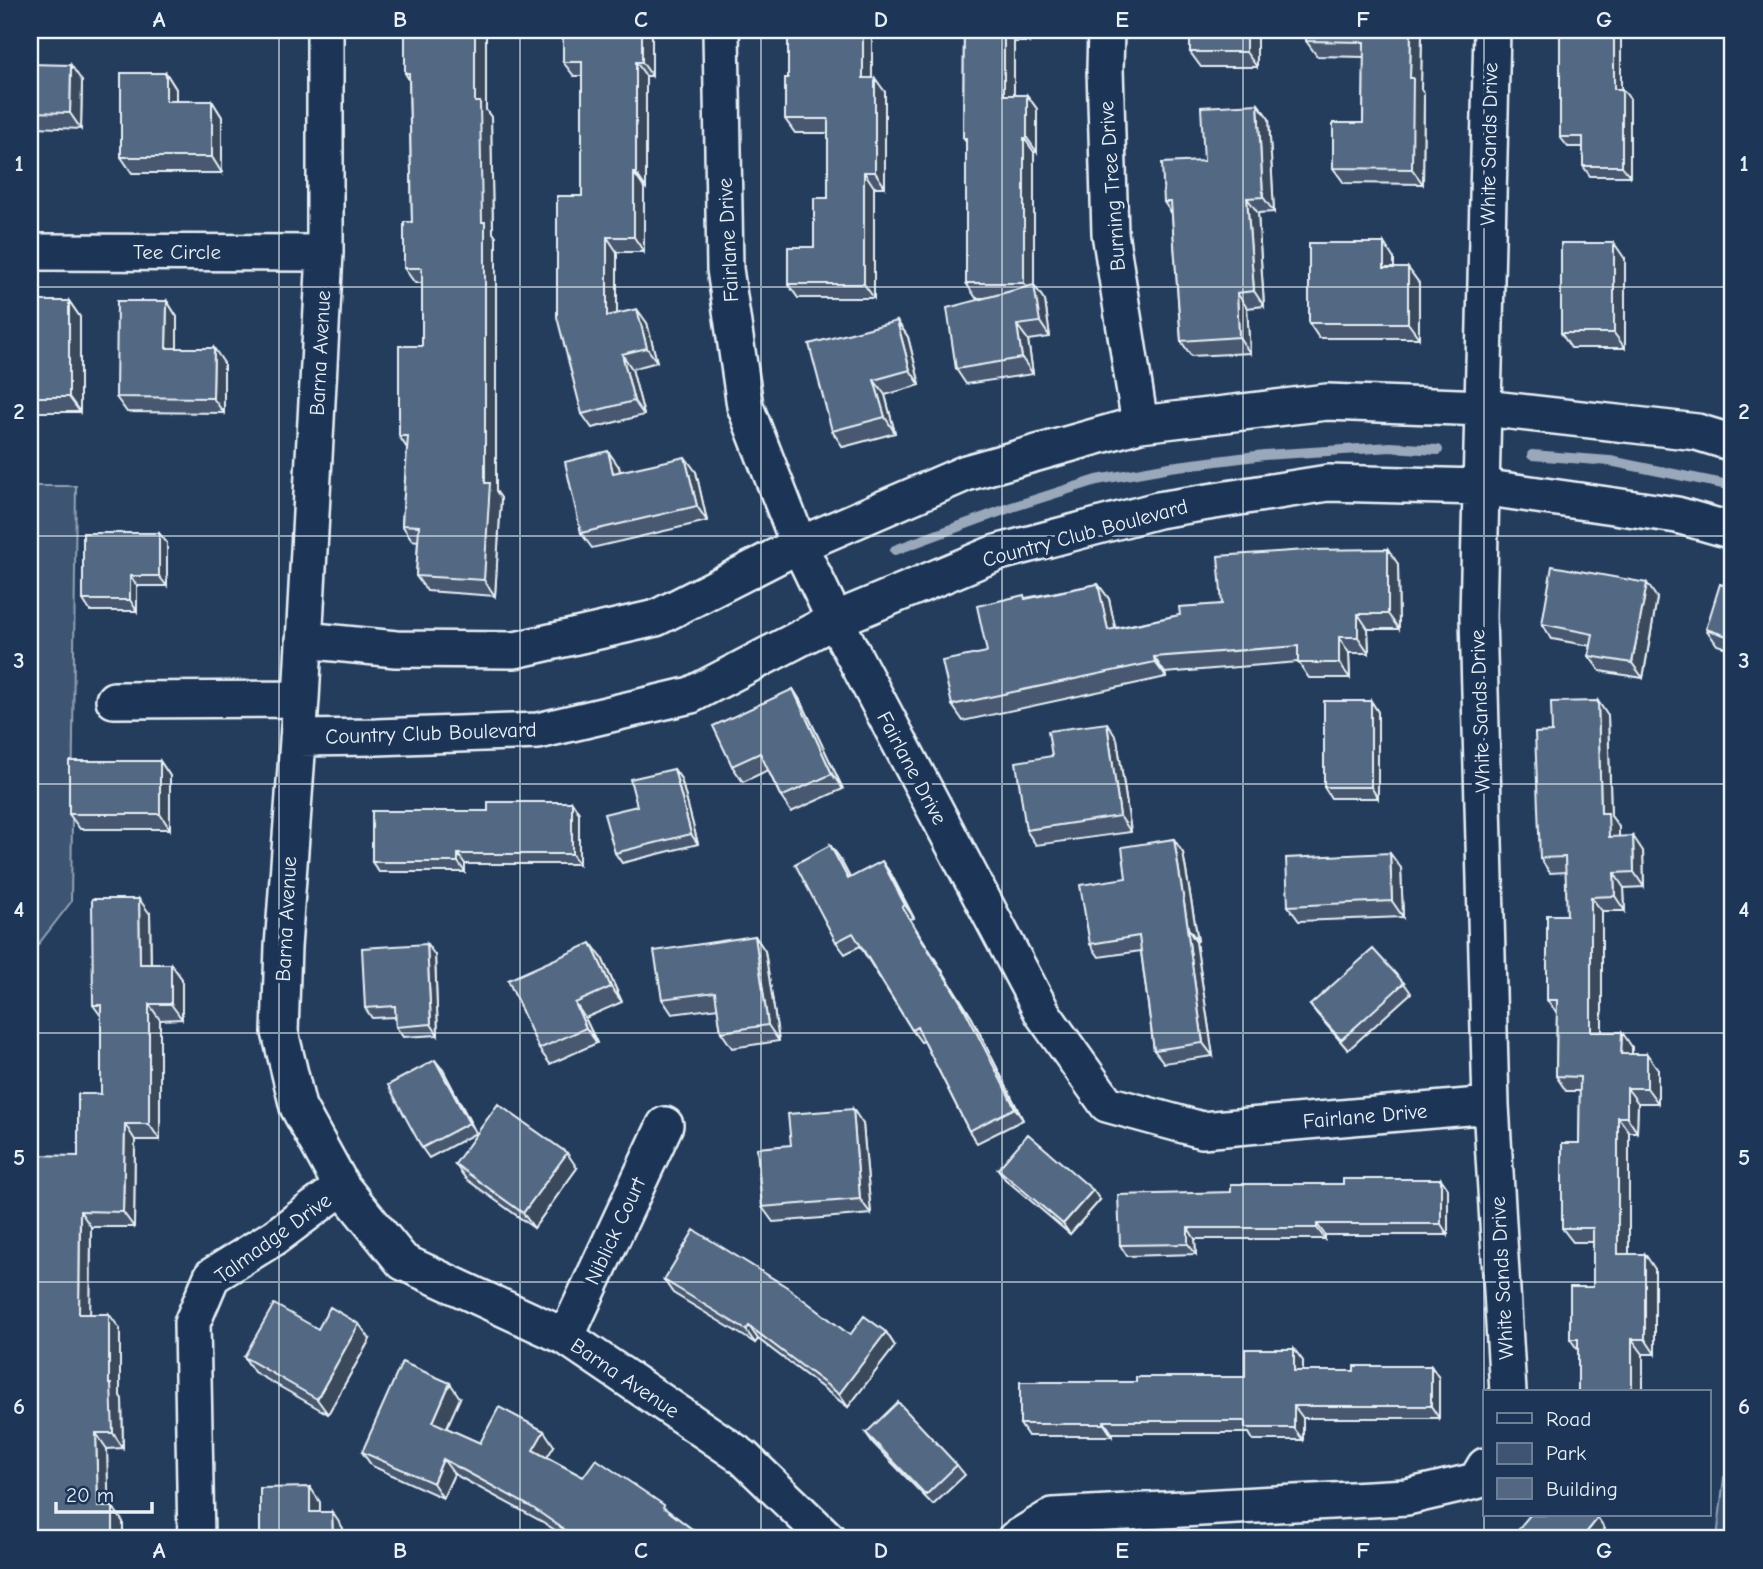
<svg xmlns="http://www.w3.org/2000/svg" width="1763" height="1569" viewBox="0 0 1763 1569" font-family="'Comic Neue',sans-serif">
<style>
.green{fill:#3e5472;stroke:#93a2b5;stroke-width:2}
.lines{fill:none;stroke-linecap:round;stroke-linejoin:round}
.stream{stroke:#99a8ba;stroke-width:10}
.minor-casing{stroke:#e8f1f8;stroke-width:40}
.minor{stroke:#1d3557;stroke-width:35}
.wall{fill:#475970;stroke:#e8f1f8;stroke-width:2}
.shaded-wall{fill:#3a485b;stroke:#e8f1f8;stroke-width:2}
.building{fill:#536782;stroke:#e8f1f8;stroke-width:2}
.grid{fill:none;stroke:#e8f1f8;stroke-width:2;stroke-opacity:0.55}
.labels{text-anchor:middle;stroke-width:7;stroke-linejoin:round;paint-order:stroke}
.street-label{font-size:21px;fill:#e8f1f8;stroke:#1d3557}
.neatline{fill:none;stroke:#e8f1f8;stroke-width:2.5}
.grid-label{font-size:23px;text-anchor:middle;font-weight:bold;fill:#e8f1f8}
</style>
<rect width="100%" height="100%" fill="#253d5d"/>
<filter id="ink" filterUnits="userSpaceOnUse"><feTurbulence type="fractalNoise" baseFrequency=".0143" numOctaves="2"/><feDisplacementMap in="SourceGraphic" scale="14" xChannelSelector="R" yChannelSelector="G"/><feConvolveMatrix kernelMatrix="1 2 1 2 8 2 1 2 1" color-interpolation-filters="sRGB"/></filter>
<g filter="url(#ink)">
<!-- green -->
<path class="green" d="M30,486h46l-5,416 -41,53z
M1733,1469v70h-16l7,-62z"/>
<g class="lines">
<!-- stream -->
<path class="stream" d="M1532,455l78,6 123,25
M895,550l117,-43 85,-27 73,-13 94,-12 127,-8 47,3"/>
<!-- minor casing -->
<g class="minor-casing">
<path id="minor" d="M325,30v223l-24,446 -18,248 -3,85 18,75 44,80 61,75 163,75 177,120 85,82
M721,30l4,239 20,137 54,139 36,75 208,394 64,90 95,26 289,-25
M1106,30l-1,39 5,164 30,191
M1492,30l-14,586 13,489 17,287
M30,252l295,1
M304,640l92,9 119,1 141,-32 143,-73 167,-72 174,-49 187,-22 157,6 213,24 36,11
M114,700l187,-1
M298,738l79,-1 161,-6 153,-36 144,-75 161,-67 162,-43 170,-27 153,4 196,28 56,16
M566,1337l99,-212
M196,1539l-4,-216 20,-47 63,-39 67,-50
M1015,1539l38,-23 354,-19 69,-16 9,-15"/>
</g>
<!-- minor -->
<use href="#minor" class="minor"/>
</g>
<!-- wall -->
<path class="wall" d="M486,30v80l5,7 2,116 3,4v254l5,7 -6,98 -68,-5 -11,-15 2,-35 -6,-1 -10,-15 5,-77 -8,-12 23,-90v-63h-7l-11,-15 8,-46 -3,-142 -4,-7z
M652,30v46h-6v112h-2v64h-27v62l30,9 10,39 -25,7 12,46 -52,13 -10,-14v-338h-8l-11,-14z
M872,30v48l13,14v95h-11v111h-76l-10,-14 26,-37 14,-49v-65h-33l-10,-14 3,-41z
M964,30h65v12h-15v53h13l10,14v43h-3v133l11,16 5,36 -22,3 5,34 -67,10 -10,-15 30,-71h-10l-10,-15v-141l-3,-4z
M1257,30v37h-56l-11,-15z
M1306,30h116l-1,59 3,4 -1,91 -79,-1 -11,-15 30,-45 1,-66 -47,-1 -11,-15z
M1621,30v59l9,10v77h-40l-7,-10v-19h-15l-8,-10z
M30,64l52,17 -1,48 -45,-2 -1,50h-5z
M166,73l10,16v12h36l10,16v56h-90l-11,-16z
M1258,104l11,15 5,93 -16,1 6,93 -17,2 3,45 -59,3 -10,-15 -9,-127 -8,-12z
M1394,259v9h14l11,15v55h-100l-10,-15z
M1625,259v89h-54l-10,-15z
M30,301h39l11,16v95h-50z
M167,301l10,16v31l47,15v50l-97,-1 -11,-15z
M897,321l11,16 12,48 -35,10 10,38 -52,14 -11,-16z
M619,467l1,4 76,1 11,49 -115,27 -11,-15z
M159,533l8,10v43h-30v25h-47l-7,-11z
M1398,564l1,65h-31l1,24h-20l1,25h-41l-11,-16 -133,11 1,4 -203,44 -11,-16 74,-107 72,-14 11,15 6,29 65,-13 42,-11z
M1733,588v62l-16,-5 -11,-16z
M1657,598l-14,80 -43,-7 -11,-15 2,-10 -39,-7 -10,-15z
M793,689l10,16 40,84 -52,23 -10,-15 -13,-27 -25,12 -11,-16z
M1371,701l7,11v86h-47l-7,-11z
M1608,716l3,100 8,11v10l24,14 1,36 -20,1 1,23h-23v121l30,15v7l26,15v34h-20l-1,29h-8v122l26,15v85h-12v38l-65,-42 -8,-11 23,-52v-45h-20l-11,-14 17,-85 1,-52h-14l-10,-15 1,-63 -10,-13 20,-85 -1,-43 -16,1 -10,-15 12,-126z
M1117,739l14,93 -95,13 -10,-15 26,-74z
M160,761l10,15v53h-90l-11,-15z
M674,769l7,10 17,65 -76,19 -7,-10 22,-47z
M572,802l7,11v51h-114v8h-86l-7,-10z
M830,845l9,12 11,21 41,-4 23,44 -4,1 62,99 51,102 -46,23 -8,-12 -45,-90 -3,1 -9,-12 -52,-84 -15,8 -9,-12z
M1183,853l15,88 -2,1 17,114 -49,7 -10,-13 -13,-99 -42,6 -9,-13 36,-66z
M1401,868l2,49 -104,4 -11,-15z
M150,914l1,50h20l11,15v40l-22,1v120h-25l-1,87h-43l-1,87 30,15v67l2,3 1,49 -16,1 1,58 15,15v17h-93l48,-383 23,-62v-78l-8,-11z
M755,936l10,15 14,90 -47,7 -11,-16 -3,-24 -46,6 -10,-15z
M435,955l3,80 -35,2 -7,-10 -1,-10 -23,1 -7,-10z
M602,958l20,44 -37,16 12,25 -47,21 -11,-15z
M1404,983l7,10 -63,57 -30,-35 -8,-10z
M443,1070l33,63 -47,25 -7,-10z
M863,1124l8,90 -98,8 -11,-15 29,-62z
M455,1164l122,4 -43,60 -68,-49z
M998,1169l102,31 -30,34 -65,-55z
M1441,1179l7,10v46h-123v4h-130l1,15 -69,2 -7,-11 111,-53 112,-8z
M664,1280l186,55 36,-3 9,14 -47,61 -90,-68 -3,4 -82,-50z
M370,1339l-42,75 -74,-42 -10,-15z
M1294,1349l9,12v10h51l77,-5 8,12v40h-136v22h-50l-4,-7h-137v3h-84l-8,-12 116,-42 109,-5z
M460,1398l-14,30 34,15 74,3 -7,11 36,20 85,34 37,28h-137l-25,-17 -89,-48 -11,24 -71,-32 -10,-14z
M866,1433l91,32 8,10 -32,30 -60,-62z"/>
<!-- shaded-wall -->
<path class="shaded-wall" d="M475,30h11v80l5,7 2,116 3,4v254l5,7 -6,98 -11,-16 1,-97 -10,-381z
M642,30h10v46l-10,-14z
M863,30h9v62l-9,-14z
M1004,30h1l9,12v67l-10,-14z
M1021,30h8v12z
M1246,30h11v37l-11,-15z
M1411,30h11l-1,59 3,4 -1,91 -11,-15 -2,-91z
M1614,30h7v69l-7,-10z
M636,62l10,14v112l-10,-15z
M71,65l11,16 -1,48 -11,-16z
M166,73l10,16v28l-10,-16z
M875,78l10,14v95l-10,-15z
M1622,89l8,10v77l-8,-10z
M1027,95l10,14v43l-10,-14z
M212,101l10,16v56l-10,-16z
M1258,104l11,15 5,93 -11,-15z
M30,118l6,9 -1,50 -5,-7z
M1024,138l10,14v133l11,16 5,36 -10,-15 -6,-24 -10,-15z
M864,172l10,15v111l-10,-14z
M634,173l10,15v64l-10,-15z
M1247,198l11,15 6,93 -10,-15z
M607,237l10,15v79l-10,-15z
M1384,243l10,16v24l-10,-15z
M1614,243l11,16v89l-11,-15z
M1408,268l11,15v55l-11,-15z
M1237,293l10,15 3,45 -11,-16z
M69,301l11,16v95l-11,-15z
M167,301l10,16v46l-11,-15z
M637,309l10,14 10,39 -10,-14z
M897,321l11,16 12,48 -10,-15z
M1017,325l11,15 5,34 -11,-16z
M214,348l10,15v50l-11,-15z
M622,354l10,15 12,46 -10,-14z
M874,380l11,15 10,38 -10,-16z
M608,451l11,16 5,21 -11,-15z
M685,457l11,15 11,49 -10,-15z
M159,533l8,10v43l-8,-10z
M1388,549l10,15 1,65 -11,-15z
M130,576l7,10v25l-7,-11z
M1647,583l10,15 -14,80 -11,-15z
M1098,584l11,15 10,46 -11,-15z
M1358,614l10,15 1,24 -11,-16z
M1339,637l10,16 1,25 -11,-15z
M1154,657l11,16 1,4 -11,-15z
M793,689l10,16 40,84 -11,-15z
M1371,701l7,11v86l-7,-11z
M1598,701l10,15 3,100 8,11v25l-10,-15 -8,-24z
M1107,723l10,16 14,93 -11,-16z
M160,761l10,15v53l-10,-15z
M674,769l7,10 17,65 -7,-10z
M572,802l7,11v51l-7,-10z
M1633,836l10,15 1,36 -10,-15z
M1174,839l9,14 15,88 -10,-13z
M830,845l9,12 18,34 -9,-12z
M1390,853l11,15 2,49 -11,-16z
M458,854l7,10v8l-7,-10z
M882,861l9,13 23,44 -9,-13z
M1614,873l10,15 1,23 -10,-15z
M1591,897l11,14v136l-11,-15z
M139,899l11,15 1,65 -11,-15z
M902,907l70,111 51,102 -8,-12z
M1187,928l9,14 17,114 -10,-13z
M755,936l10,15 14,90 -11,-16z
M591,943l11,15 20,44 -11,-15z
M427,944l8,11 3,80 -7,-11z
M171,964l11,15v40l-11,-15z
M575,1003l10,15 12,25 -11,-15z
M149,1004l11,16v120l-11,-16z
M1622,1032l10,15v22l-11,-15z
M1647,1054l11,15v34l-11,-15z
M435,1060l8,10 33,63 -7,-10z
M1627,1088l11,15 -1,29 -10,-15z
M853,1109l10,15 8,90 -11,-15z
M1618,1117l11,15v137l-11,-15z
M125,1124l10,16 -1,87 -11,-15z
M567,1153l10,15 -43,60 -11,-15z
M1441,1179l7,10v46l-7,-11z
M1093,1190l7,10 -30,34 -7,-10z
M80,1211l11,16 -1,102 -11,-15z
M1317,1224l8,11v4l-8,-11z
M1188,1228l7,11 1,15 -8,-10z
M1645,1254l10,15v85l-10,-15z
M109,1314l11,15v67l2,3 1,49 -10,-15 -4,-49z
M359,1324l11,15 -42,75 -11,-15z
M749,1326l9,13 -3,4 -9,-13z
M886,1332l9,14 -47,61 -9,-13z
M1632,1339l11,15v38h-11z
M1294,1349l9,12v22l-9,-12z
M1431,1366l8,12v40l-8,-12z
M450,1383l10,15 -17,38 -10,-14z
M1294,1406l9,12v22l-9,-12z
M1104,1421l8,12v3l-8,-12z
M544,1431l10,15 -11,18 -10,-14z
M96,1433l11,16 2,73 -11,-15z
M443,1459l11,15 -11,24 -10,-15z
M310,1487l10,15v26l-10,-16z
M113,1507l10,15v17h-10z
M332,1512l11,16v11h-10z
M1598,1518l7,11 -8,10h-16z"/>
<!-- building -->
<path class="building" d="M405,30h70v72h5l2,120h3v261h5l-6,97 -68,-4 3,-50 -17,-1 6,-89h-9v-90h23v-78h-18v-46h8l-3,-149h-4z
M563,30h79v32h-6v111h-2v64h-27v79l30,-7 10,39 -25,6 12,47 -52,13 -25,-97v-121h25v-134h-19z
M788,30h75v48h12v94h-11v112h-76v-37h26v-49h14v-79h-43v-41h3z
M964,30h40v65h23v43h-3v145h-58v-145h-3z
M1190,30h56v22h-56z
M1306,30h105l-1,48h3l-1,91 -79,-1v-45h30l1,-81 -58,-1z
M1560,30h54v59h8v77h-39v-29h-23z
M30,64l41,1 -1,48 -40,-1z
M121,73h45v28h46v56h-91z
M1258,104l5,93 -16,1 7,93 -17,2 2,44 -58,4 -10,-139h-7l-2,-39 42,-2 -3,-54z
M1309,243h75v25h24v55h-99z
M1561,243h53v90h-53z
M1034,285l6,37 -23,3 5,33 -66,11 -9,-61z
M30,301h39v96h-39z
M117,301h50l-1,47h48l-1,50 -97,-1z
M897,321l13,49 -36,10 11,37 -53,14 -23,-87z
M608,451l5,22 72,-16 12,49 -116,27 -16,-71z
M83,533h76v43h-29v24h-47z
M1388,549v65h-30v23h-19v26h-41v-17l-144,11 1,5 -203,43 -10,-44 45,-9 -10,-46 47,-11 1,4 73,-15 10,46 72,-15 -1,-8 43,-3 -4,-48 88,-6z
M1552,566l95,17 -15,80 -43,-7 4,-22 -51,-10z
M1720,584l13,4v50l-27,-9z
M793,689l39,85 -51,23 -21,-44 -28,13 -19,-40z
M1324,701h47v86h-47z
M1598,701l3,112h7l1,24 24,-1 1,36 -20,1 1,23 -24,1v135h31l-1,22h26v34h-20v29h-9v137h27v85h-13v53h-54v-53h-8v-52h23v-59h-31v-85h17l1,-66 -24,-1 1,-76h-10v-85h20l-2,-58 -25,1 -5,-125 17,-1 -1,-30z
M1107,723l13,93 -94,14 -10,-68 36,-6 -4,-25z
M1731,732h2v53h-2z
M69,761h91v53h-91z
M674,769l17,65 -76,19 -11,-39 33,-8 -7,-27z
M488,802h84v52h-114v8h-86v-51h116z
M1174,839l14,89h-1l16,115 -49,7 -15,-114 -49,8 -10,-59 46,-7 -4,-31z
M830,845l18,34 34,-18 23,44 -3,2 61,99 52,102 -46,23 -52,-104 -5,3 -59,-97 -17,9 -41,-78z
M1390,853l2,48 -104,5 -2,-48z
M1731,853h2v83z
M92,899h47l1,65h31v40h-22v120h-24l-2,88 -43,-1 -1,103h30v70h2l2,49h-17l2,74h15v32h-83v-384l48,1v-62h23v-89h-8z
M755,936l13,89 -47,7 -6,-40 -53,7 -8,-48z
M591,943l20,44 -36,16 11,25 -47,21 -31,-69z
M427,944l4,80 -35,3 -1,-21 -30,2 -3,-60z
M1373,949l31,34 -63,57 -31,-35z
M435,1060l34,63 -47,25 -34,-63z
M498,1104l69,49 -44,60 -68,-49z
M853,1109l7,90 -98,8 -5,-59 34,-3 -3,-31z
M1028,1134l65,56 -30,34 -65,-55z
M1343,1179h98v45h-124v4h-129v16l-68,1 -2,-50 113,-3v-8h112z
M694,1230l93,57 63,48 14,-19 22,16 -47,62 -90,-68 -3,4 -82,-50z
M274,1304l44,25 12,-22 29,17 -42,75 -73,-42z
M1245,1349h49v22h60v-5h77v40h-137v22h-49v-7h-141v3h-84v-42h116v-5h109z
M402,1362l48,21 -17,39 47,21 19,-36 45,24 -11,19 50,27 13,-18 68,46 -1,2 42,32h-127l-45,-31 -90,-49 -10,24 -71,-31z
M898,1402l59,63 -31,30 -60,-62z
M310,1487v25h22l1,27h-73v-51z
M1530,1515h63l5,3 -17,21h-71z"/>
</g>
<!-- grid -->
<path class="grid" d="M279,30v1509M520,30v1509M761,30v1509M1002,30v1509M1243,30v1509M1484,30v1509M30,287h1703M30,536h1703M30,784h1703M30,1033h1703M30,1282h1703"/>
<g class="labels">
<!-- street labels -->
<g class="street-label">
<text transform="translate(1489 144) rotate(-89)" y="7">White Sands Drive</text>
<text transform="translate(1112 186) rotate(-94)" y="7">Burning Tree Drive</text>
<text transform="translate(728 240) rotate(-93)" y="7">Fairlane Drive</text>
<text x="177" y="259">Tee Circle</text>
<text transform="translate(320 353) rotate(-87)" y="7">Barna Avenue</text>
<text transform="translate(1085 533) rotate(-15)" y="7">Country Club Boulevard</text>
<text transform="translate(1480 711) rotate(-92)" y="7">White Sands Drive</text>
<text transform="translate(431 733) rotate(-2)" y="7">Country Club Boulevard</text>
<text transform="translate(912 768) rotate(62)" y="7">Fairlane Drive</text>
<text transform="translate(286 919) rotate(-87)" y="7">Barna Avenue</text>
<text transform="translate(1365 1116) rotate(-5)" y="7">Fairlane Drive</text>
<text transform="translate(615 1231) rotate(-65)" y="7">Niblick Court</text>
<text transform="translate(273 1238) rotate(-36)" y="7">Talmadge Drive</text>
<text transform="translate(1502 1278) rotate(-93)" y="7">White Sands Drive</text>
<text transform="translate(625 1378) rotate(34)" y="7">Barna Avenue</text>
</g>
</g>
<!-- margin -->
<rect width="1763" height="1569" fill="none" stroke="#1d3557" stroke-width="77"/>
<!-- legend -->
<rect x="1483" y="1390" width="228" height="126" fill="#1d3557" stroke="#6e8097" stroke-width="2"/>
<rect x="1497" y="1413" width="35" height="10" fill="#1d3557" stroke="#6e8097" stroke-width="2"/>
<text x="1546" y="1426" font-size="21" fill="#e8f1f8">Road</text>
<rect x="1497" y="1443" width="35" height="21" fill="#3e5472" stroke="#6e8097" stroke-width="2"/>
<text x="1546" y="1460" font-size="21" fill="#e8f1f8">Park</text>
<rect x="1497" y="1478" width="35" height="21" fill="#536782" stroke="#6e8097" stroke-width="2"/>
<text x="1546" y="1496" font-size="21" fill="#e8f1f8">Building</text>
<!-- scale -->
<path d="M56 1502v10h96v-10" fill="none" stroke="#e8f1f8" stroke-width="3.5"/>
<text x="66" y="1502" font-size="21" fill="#e8f1f8" stroke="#1d3557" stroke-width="5" paint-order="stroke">20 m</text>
<rect x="38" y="38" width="1686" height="1492" class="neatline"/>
<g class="grid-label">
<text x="159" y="27">A</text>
<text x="400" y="27">B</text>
<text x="641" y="27">C</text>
<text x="881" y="27">D</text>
<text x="1122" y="27">E</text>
<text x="1363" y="27">F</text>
<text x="1604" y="27">G</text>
<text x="19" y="171">1</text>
<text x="1744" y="171">1</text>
<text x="19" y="419">2</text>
<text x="1744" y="419">2</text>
<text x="19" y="668">3</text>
<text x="1744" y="668">3</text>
<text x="19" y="917">4</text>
<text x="1744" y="917">4</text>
<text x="19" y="1165">5</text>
<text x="1744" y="1165">5</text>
<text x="19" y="1414">6</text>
<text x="1744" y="1414">6</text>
<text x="159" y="1558">A</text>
<text x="400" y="1558">B</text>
<text x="641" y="1558">C</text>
<text x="881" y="1558">D</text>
<text x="1122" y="1558">E</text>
<text x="1363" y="1558">F</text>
<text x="1604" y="1558">G</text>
</g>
</svg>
